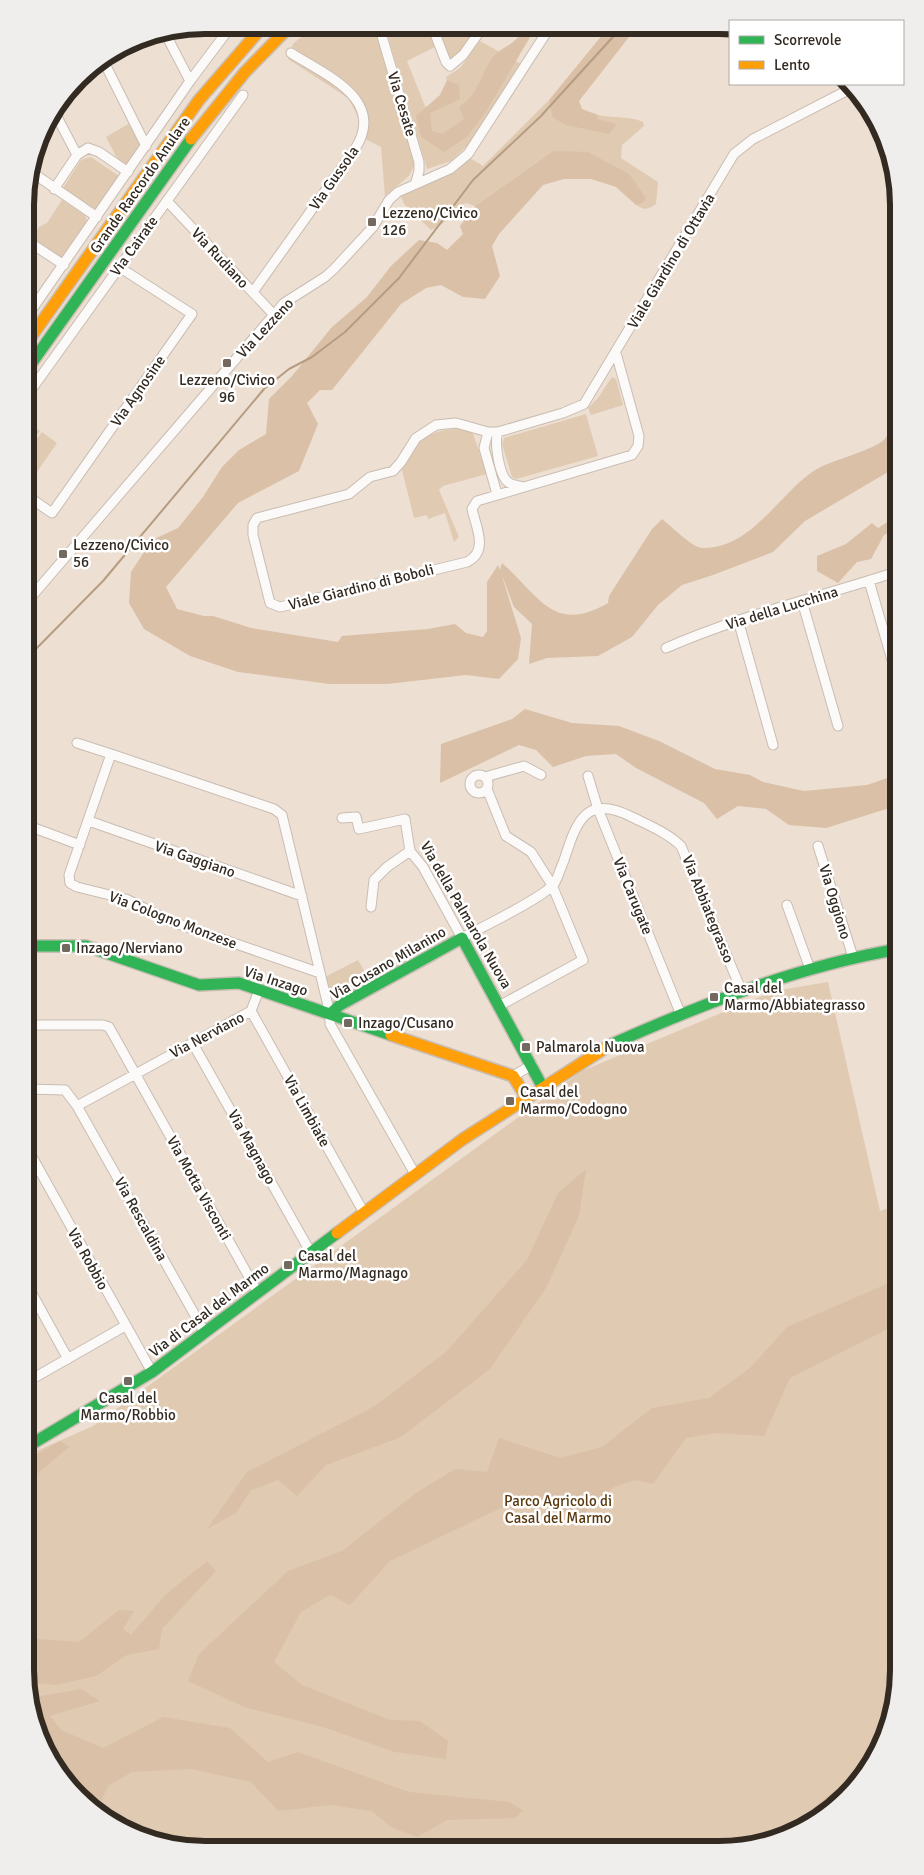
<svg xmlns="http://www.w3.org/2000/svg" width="924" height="1875" viewBox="0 0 924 1875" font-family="Signika,sans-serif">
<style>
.green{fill:#e1cab2}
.forest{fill:#d9c0a7}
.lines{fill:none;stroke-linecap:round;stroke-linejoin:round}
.stream{stroke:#b69c81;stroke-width:2}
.street-casing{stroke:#c8bdb3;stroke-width:11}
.fast-casing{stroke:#c8bdb3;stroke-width:14}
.slow-casing{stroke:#c8bdb3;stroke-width:14}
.street{stroke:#fcfaf8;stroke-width:9}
.fast{stroke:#30b455;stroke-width:11}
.slow{stroke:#ff9f0a;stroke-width:11}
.poi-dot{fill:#74695f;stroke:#fff;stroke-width:2}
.labels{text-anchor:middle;stroke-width:5;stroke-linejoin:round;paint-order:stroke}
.street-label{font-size:15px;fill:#332a21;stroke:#fff}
.poi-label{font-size:15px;fill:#332a21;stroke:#fff;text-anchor:start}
.park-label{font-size:15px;fill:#5a380e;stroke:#fff}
.rim{fill:none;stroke:#332a21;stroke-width:6}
</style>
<rect width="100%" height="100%" fill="#eddfd2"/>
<!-- green -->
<path class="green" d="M314,26h60l41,138 -6,12 -24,20 -4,-49 -22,-11 2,-14 -13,-24 -60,-39 5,-15z
M385,26h42l8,21 -28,14 20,50 27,-12 -8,-22 14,-9 20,-27 41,23 -54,82 -16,15 -24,8z
M436,26l35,1 3,7 -24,28z
M549,100l3,17 52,6 -8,-4 2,-4c15,3 32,1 45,7l1,4 -22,19 -1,13 37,24 -2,22c-8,6 -12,6 -20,1l7,-2 3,-5 -93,-47 -78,55 -9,-3c-19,8 -14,19 -35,27l-27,-26 -4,-10 70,-36 13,8z
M130,123l10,20 -14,23 -8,-6 -12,-23z
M91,157l28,19 -23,34 -33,-22 18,-28z
M62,200l23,15 2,7 -25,38 -31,-21 8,-12 8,-4z
M612,377l4,2 7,26 -32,10 -3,-7 10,-10z
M586,414l12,42 -82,23 -4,-2 -10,-33 2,-6z
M26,421l14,10 -14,19z
M464,428l8,3 15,43 -44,12 -4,4 20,47 -5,5 -9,-29 -17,6 -1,-4 -13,3 -12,-48c18,-34 24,-39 62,-42z
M42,432l15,11 -20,29 -11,-8v-11z
M358,960l13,23 -28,16 -13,-5 -5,-17z
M828,982l52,229 19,-7v478l-14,57 -23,41 -43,39 -42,22 -58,9 -538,-2 -55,-16 -39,-26 -53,-78 -9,-58v-214l68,-30 489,-355 192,-80z"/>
<!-- forest -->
<path class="forest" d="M518,27h18l-49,83 -20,27 -23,15 -23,-15 -5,-21 24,-21 7,-15 12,5 1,14 -30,14 2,18 10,3 22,-15 -5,-12c21,-13 21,-34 35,-51 11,-12 21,-10 28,-26z
M608,28h28l-57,73 3,8 16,6 -1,4 20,5 -8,10 -43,-9 -14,-8 -3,-17z
M553,151l35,1 41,22 17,24 -3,5 -7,2 -20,-18 -25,-8h-27l-21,6 -44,49 -7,12 8,30 -15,23 -22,-2 -22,-12 -15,3 -25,16 -69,86h-12l-13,13 11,21 -19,47 -61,32 -72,84 11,22 27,7h9l38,12 87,14 4,-6 86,-7 27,-5 11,9 17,4 4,-6v-49l11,-17 2,5 2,-7c37,32 51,72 106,40l1,-7 43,-67 10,-10c10,8 30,28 40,29 50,2 78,-57 115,-79 16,-9 56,-19 67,-29 3,-4 6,-9 9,-13l-6,-47 8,-7 4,1v88l-11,10 -83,49 -32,31 -60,23 -31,10 -24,20 -26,32 -34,19 -51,2 -18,6 3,-40 -18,-17 -13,-34 20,65 -3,21 -19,20 -33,-4 -79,9h-57l-92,-12 -48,-16 -46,-27 -15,-26 2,-31 21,-32 26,-12 25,-31 19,-30 17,-17 27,-16 3,-35 23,-23 40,-49 35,-30 24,-31 28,-26 18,3 10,7 16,-16 -3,-8 15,-20z
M899,515v12l-15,8 -13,24 -14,3 -19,21 -21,-12v-15l29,-12 26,-21 6,5z
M525,709l47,14 47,3 40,15 56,28 35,6 13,7 41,9 63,-6 32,-11v31l-73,23 -37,-3 -23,-16 -28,-3 -21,13 -13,-16 -68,-35 -20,-14 -30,2 -33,11 -17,-17 -17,-5 -79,38 1,-39 71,-25z
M586,1169l-7,47 -33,72 -56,81 -89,68 -75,28 -29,31 -19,-16 -27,10 -15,23 -29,16 40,-57 128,-66 72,-55 80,-91 31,-67z
M899,1282v31l-13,17 -96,48 -26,58 -48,-3 -30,5 -33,46 -18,-4 -21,7 -39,34 -27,-21 -39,4 -119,57 -40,44 -20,-10 -29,17 -27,50 28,23 88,35 30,1 28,20 -2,18 -51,-7 -72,-25 -79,-20 -56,-26 11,-27 89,-83 54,-20 74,-58 39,-24 32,3 12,-34 61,20 42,-11 50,-39 57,-10 42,-31 36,-40 102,-44z
M60,1441l9,6 -44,37v-23z
M207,1561l9,10 -54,58 -3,20 -32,6 -31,21 -40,9 -29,-3 -2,-44 54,4 40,-32 15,1 -11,18 8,6 34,-40z
M81,1689l19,12 -50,15 11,14 42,18 60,-31 67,11 38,34 30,-10 111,40 100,10 14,8 -7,8 -69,2 -30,17 -26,-10 -19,-16 -42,-6 -52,6 -27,-29 -60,-13 -59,3 -24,14 -12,26 -9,-7 -53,-77 -4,-30z
M875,1757c-4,7 -8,17 -14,23 -21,26 -60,57 -93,62l26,-18z"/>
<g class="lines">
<!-- stream -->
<path class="stream" d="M26,659l77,-78 161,-192 25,-20 23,-12 33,-25 54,-54 74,-98 68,-64 80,-88"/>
<!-- street casing -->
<g class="street-casing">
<path id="street" d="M379,26l40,136v9l-3,11
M432,26l14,36 4,4 13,-11 20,-28
M165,33l25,48
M103,60l43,86
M54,111l23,44
M30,171l67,46
M54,189l23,-34 11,-7 11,4 29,20
M167,201l107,114
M26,240l38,25
M253,292l102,-143c32,-50 -30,-74 -64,-96
M26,318l164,-237 42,-56
M26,397l217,-302
M488,432l-4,16 13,46
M498,432h-10l-32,-9 -20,2 -20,13 -15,24 -8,9 -23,6 -21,17 -92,24 -4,7v10l17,68 10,4 187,-45c22,-11 9,-35 5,-53l5,-8 155,-46 6,-9 1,-10 -23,-83
M520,486c-4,-1 -9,-1 -12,-4 -9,-7 -14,-40 -10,-50l65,-19 21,-9 150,-250 19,-15 97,-50
M26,495l26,18 140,-199 -73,-47
M869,581l30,103
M802,601l36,125
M26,603l258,-300 41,-26 9,-8 39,-42 16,-27 9,-8 52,-23 18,-15 82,-127
M738,620l35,125
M666,648c75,-33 155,-51 233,-77
M77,743l34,11
M470 784a9 9 0 1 1 18 0a9 9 0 1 1-18 0Z
M588,776l10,33 83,206
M485,777l39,-11 17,9
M487,789l19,47 25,16 21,33 31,75 -84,46
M342,818l14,-1 3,12 46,-10 5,32 13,16 39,71c20,-11 79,-39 92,-54 4,-6 6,-15 9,-21 13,-38 20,-71 69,-46 16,8 36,16 49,29l61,146
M89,821l213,75
M26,825l54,20
M818,846l35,111
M787,905l23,64
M371,907l3,-27 13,-13 23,-16
M320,973l-150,-52 -44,-22 -49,-12 -7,-4 -1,-8 42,-121 163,55 8,6 48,199v10l85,150
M251,1011l112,200
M26,1025h77l6,2 149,266
M192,1042l119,211
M513,1076l19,-11
M26,1089l39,1 12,16 174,-95 8,-21
M77,1106l128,227
M26,1146l126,226
M25,1281l43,78
M25,1383l100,-57"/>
</g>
<!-- fast casing -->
<g class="fast-casing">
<path id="fast" d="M26,371l165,-232
M26,946h60l113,39 40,-2 152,52
M330,1014l10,-9 122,-67 80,148
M610,1045c92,-41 189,-79 289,-96
M25,1448l127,-76 185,-139"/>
</g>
<!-- slow casing -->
<g class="slow-casing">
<path id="slow" d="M191,139l54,-67 45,-46
M26,344l173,-244 65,-75
M391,1035l122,41 13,21
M337,1233l126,-94 147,-94"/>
</g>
<!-- street -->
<use href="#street" class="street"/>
<!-- fast -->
<use href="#fast" class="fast"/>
<!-- slow -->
<use href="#slow" class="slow"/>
</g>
<!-- markers -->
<g class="poi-dot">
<rect x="367" y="217" width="10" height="10" rx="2.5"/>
<rect x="222" y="358" width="10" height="10" rx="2.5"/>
<rect x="58" y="549" width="10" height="10" rx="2.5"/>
<rect x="61" y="943" width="10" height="10" rx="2.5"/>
<rect x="709" y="992" width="10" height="10" rx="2.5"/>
<rect x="343" y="1018" width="10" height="10" rx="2.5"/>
<rect x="521" y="1042" width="10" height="10" rx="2.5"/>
<rect x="505" y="1096" width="10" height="10" rx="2.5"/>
<rect x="283" y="1260" width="10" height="10" rx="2.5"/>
<rect x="123" y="1376" width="10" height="10" rx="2.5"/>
</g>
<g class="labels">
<!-- street labels -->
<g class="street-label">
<text transform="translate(402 104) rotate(73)" y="5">Via Cesate</text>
<text transform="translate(334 178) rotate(-55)" y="5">Via Gussola</text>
<text transform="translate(140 185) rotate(-55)" y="5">Grande Raccordo Anulare</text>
<text transform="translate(134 246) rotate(-54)" y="5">Via Cairate</text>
<text transform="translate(220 258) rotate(47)" y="5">Via Rudiano</text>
<text transform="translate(671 261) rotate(-59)" y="5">Viale Giardino di Ottavia</text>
<text transform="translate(265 328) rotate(-47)" y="5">Via Lezzeno</text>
<text transform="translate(138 391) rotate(-55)" y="5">Via Agnosine</text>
<text transform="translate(361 587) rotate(-14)" y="5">Viale Giardino di Boboli</text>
<text transform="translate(782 608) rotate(-17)" y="5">Via della Lucchina</text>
<text transform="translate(195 859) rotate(19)" y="5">Via Gaggiano</text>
<text transform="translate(633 896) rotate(68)" y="5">Via Carugate</text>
<text transform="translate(835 902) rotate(73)" y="5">Via Oggiono</text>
<text transform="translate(708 909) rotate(68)" y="5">Via Abbiategrasso</text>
<text transform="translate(466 915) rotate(60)" y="5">Via della Palmarola Nuova</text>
<text transform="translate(173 920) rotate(21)" y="5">Via Cologno Monzese</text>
<text transform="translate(388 963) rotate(-30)" y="5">Via Cusano Milanino</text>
<text transform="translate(276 981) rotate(18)" y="5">Via Inzago</text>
<text transform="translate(207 1035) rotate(-28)" y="5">Via Nerviano</text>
<text transform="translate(307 1111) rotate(61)" y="5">Via Limbiate</text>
<text transform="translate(252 1147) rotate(61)" y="5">Via Magnago</text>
<text transform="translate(199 1188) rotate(61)" y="5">Via Motta Visconti</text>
<text transform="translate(141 1219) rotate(61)" y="5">Via Rescaldina</text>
<text transform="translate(88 1259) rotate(61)" y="5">Via Robbio</text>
<text transform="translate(209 1310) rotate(-37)" y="5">Via di Casal del Marmo</text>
</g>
<!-- poi labels -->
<g class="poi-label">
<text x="382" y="218">Lezzeno/Civico<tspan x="382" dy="17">126</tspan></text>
<text x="227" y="385" text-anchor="middle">Lezzeno/Civico<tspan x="227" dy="17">96</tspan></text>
<text x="73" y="550">Lezzeno/Civico<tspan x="73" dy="17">56</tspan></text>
<text x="76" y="953">Inzago/Nerviano</text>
<text x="724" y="993">Casal del<tspan x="724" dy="17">Marmo/Abbiategrasso</tspan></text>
<text x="358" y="1028">Inzago/Cusano</text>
<text x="536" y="1052">Palmarola Nuova</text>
<text x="520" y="1097">Casal del<tspan x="520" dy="17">Marmo/Codogno</tspan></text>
<text x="298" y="1261">Casal del<tspan x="298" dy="17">Marmo/Magnago</tspan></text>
<text x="128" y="1403" text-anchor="middle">Casal del<tspan x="128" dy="17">Marmo/Robbio</tspan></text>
</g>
<!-- park labels -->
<g class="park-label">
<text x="558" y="1506">Parco Agricolo di<tspan x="558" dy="17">Casal del Marmo</tspan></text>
</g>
</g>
<!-- crop -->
<path d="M0 0H924V1875H0ZM205 34H719A171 171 0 0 1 890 205V1670A171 171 0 0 1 719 1841H205A171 171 0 0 1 34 1670V205A171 171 0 0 1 205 34Z" fill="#efeeed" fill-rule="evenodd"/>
<path class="rim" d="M205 34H719A171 171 0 0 1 890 205V1670A171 171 0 0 1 719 1841H205A171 171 0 0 1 34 1670V205A171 171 0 0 1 205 34Z"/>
<!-- legend -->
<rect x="729" y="20" width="175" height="65" fill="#ffffff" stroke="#adaaa6"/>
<rect x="739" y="36" width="25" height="8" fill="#30b455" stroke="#adaaa6"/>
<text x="774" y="45" font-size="15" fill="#332a21">Scorrevole</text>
<rect x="739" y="61" width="25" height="8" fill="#ff9f0a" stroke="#adaaa6"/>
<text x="774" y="70" font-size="15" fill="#332a21">Lento</text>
</svg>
